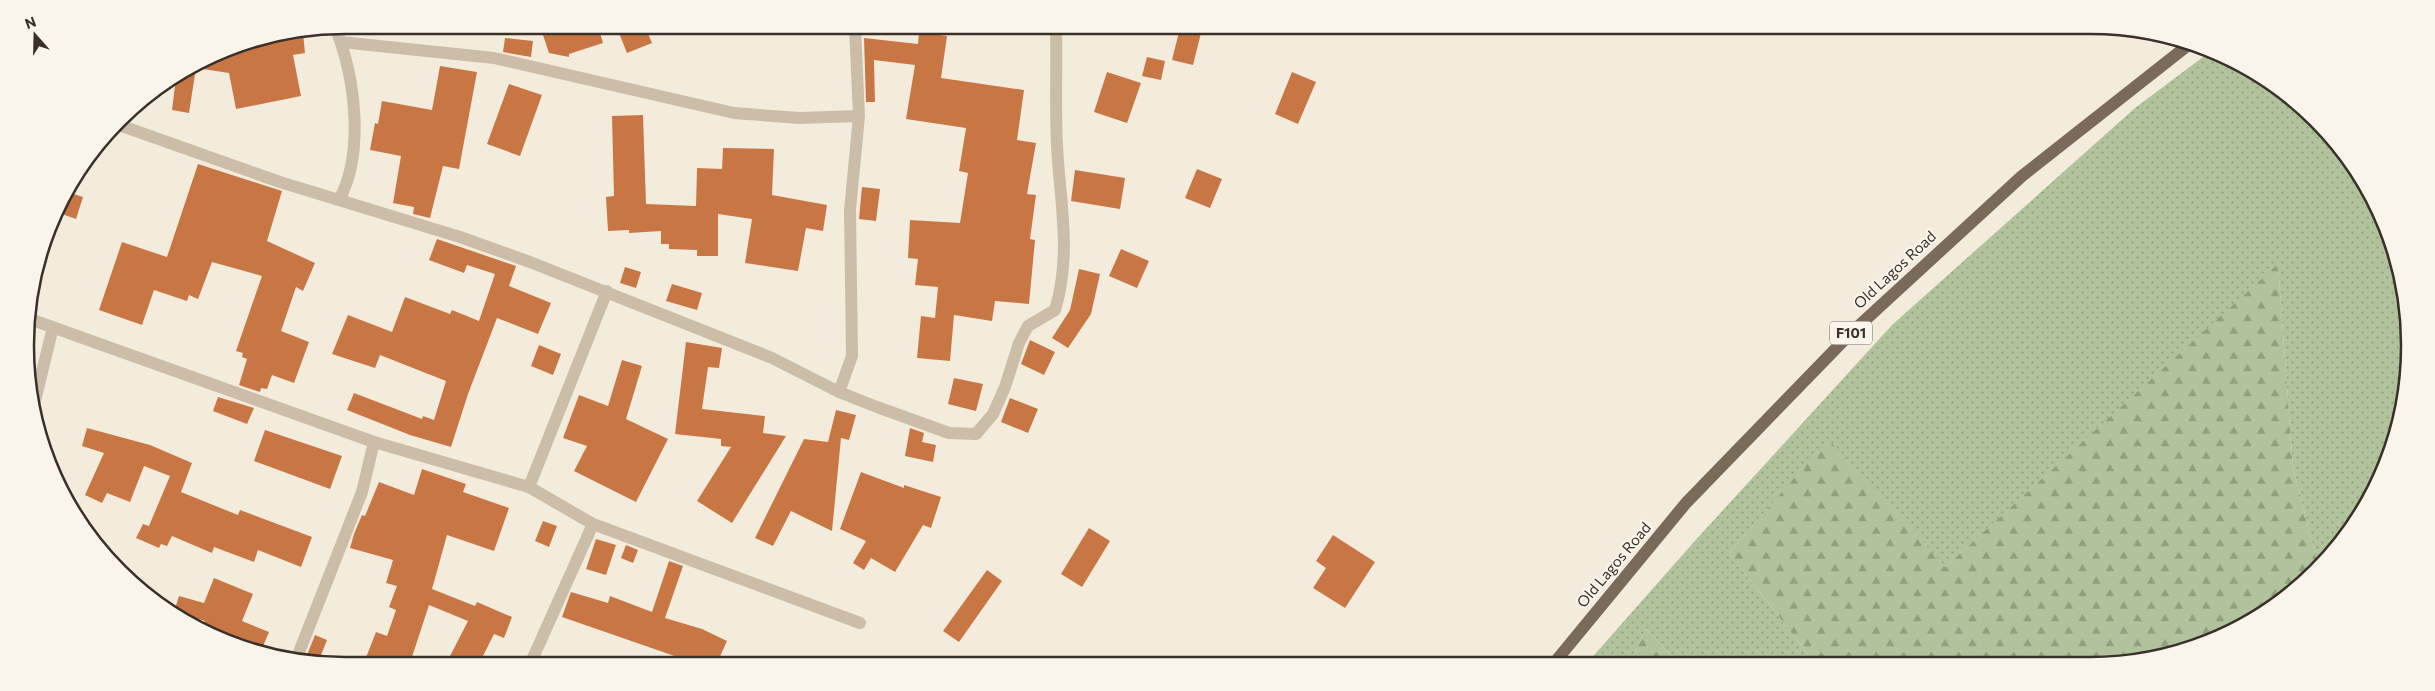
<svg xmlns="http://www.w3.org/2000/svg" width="2435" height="691" viewBox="0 0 2435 691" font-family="Commissioner,sans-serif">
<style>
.grass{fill:url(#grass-dots)}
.forest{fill:url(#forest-firs)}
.building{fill:#c97645}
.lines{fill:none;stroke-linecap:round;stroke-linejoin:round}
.minor{stroke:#ccbda8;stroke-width:12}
.primary{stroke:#7b6959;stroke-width:12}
.labels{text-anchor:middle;stroke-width:4;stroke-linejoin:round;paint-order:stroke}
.shield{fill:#faf5ea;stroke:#726b63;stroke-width:1}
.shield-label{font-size:14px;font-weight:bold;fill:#383029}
.street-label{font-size:15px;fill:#383029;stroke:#faf5ea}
.rim{fill:none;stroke:#383029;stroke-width:2.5}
</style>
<defs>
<pattern id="grass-dots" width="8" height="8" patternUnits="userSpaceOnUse" patternTransform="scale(1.25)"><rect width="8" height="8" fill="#b1c39c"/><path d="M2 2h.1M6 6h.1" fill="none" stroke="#919f7f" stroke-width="1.8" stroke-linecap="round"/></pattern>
<pattern id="forest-firs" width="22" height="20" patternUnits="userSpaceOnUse" patternTransform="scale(1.25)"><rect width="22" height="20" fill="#b1c39c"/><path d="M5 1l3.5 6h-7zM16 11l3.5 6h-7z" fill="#919f7f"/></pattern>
</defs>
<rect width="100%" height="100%" fill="#f3ecdd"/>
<!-- grass -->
<path class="grass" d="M2207,54l60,25 89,88 48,116v125l-37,97 -49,60 -25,-97 -15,-203 -333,302 -117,-127 -99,113 86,110 -138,-1 -31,-33 -16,33h-42l105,-119 199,-218 243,-217z"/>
<!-- forest -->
<path class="forest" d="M2278,264l15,204 25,97 -17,21 -70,47 -100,30h-316l-86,-110 99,-114 117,128z
M1646,629l31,33h-47z"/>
<!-- building -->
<path class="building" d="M540,26h58l5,17 -34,11v3l-20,-4z
M635,26h10l7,17 -25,10 -8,-20z
M1180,28l21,5 -8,32 -21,-5z
M919,32l28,4 -6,42 83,12 -7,50 19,3 -9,51 9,1 -6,44 5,1 -6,64 -34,-3 -3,20 -38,-6 -4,46 -33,-3 4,-42 14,2 3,-31 -23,-2 3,-26 -10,-1 2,-38 50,3 8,-50 -9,-2 7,-43 -60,-9 9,-54 -41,-5 1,42h-9l-2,-64 54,6z
M303,33l2,20 -12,2 8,41 -65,13 -7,-36 -33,-5 -7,45 -17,-3 4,-32 47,-29z
M505,38l28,3 -2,16 -28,-5z
M1147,57l18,4 -4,19 -19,-4z
M440,66l37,6 -18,97 -16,-3 -13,52 -17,-4 1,-7 -21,-4 8,-47 -31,-6 5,-27 3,1 4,-23 50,9z
M1107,72l34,11 -14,40 -33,-11z
M1292,72l24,10 -18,42 -23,-10z
M509,84l33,11 -22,61 -33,-12z
M643,115l3,89 50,2 1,-38 25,1 1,-21 51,1 -2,46 55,10 -4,26 -17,-3 -8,43 -53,-8 7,-44 -34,-5v42h-21v-6l-28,-1v-5h-8v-13l-32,2v-3l-21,1 -2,-34 8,-1 -2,-80z
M198,164l84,27 -15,50 48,22 -12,28 -7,-4 -15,44 28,11 -15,41 -22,-8 -5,14 -6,-1 -1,4 -21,-7 8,-26 -5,-2 1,-4 -7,-2 26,-75 -50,-14 -14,37 -9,-4 -2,6 -33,-11 -12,35 -43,-15 23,-68 45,15z
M1197,169l25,10 -12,29 -25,-10z
M1075,170l50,8 -5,31 -49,-8z
M862,187l18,2 -4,32 -17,-2z
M67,192l16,5 -7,22 -20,-7 2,-8z
M437,239l79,27 -7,20 42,17 -13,31 -41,-16 -29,76 -17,53 -41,-12 -63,-25 7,-17 68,26 1,-3 11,4 12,-39 -66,-26 -5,13 -43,-14 16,-39 44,17 13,-35 45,17 2,-4 27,11 16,-47 -28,-9 -3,8 -35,-13z
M1121,249l28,12 -12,27 -28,-12z
M625,267l16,5 -5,16 -16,-5z
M1079,269l21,5 -9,40 -23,34 -16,-10 18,-28z
M672,284l30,9 -5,17 -31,-9z
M1030,340l25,12 -11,23 -23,-11z
M686,342l36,6 -3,20 -11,-1 -6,42 63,7 -2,17 23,3 -54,87 -35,-22 34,-54 -10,-1v-7l-46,-5z
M539,345l22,9 -8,21 -22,-9z
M622,360l20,6 -16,53 42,20 -32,63 -62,-31 13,-25 -24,-8 16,-43 29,11z
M954,378l29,6 -7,27 -28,-7z
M218,397l36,11 -7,16 -34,-13z
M1010,398l28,11 -10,24 -27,-11z
M836,410l20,5 -7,25 -8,-2 -9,93 -41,-20 -18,35 -18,-8 49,-99 24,3z
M87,428l63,17 42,18 -11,29 57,23 2,-5 72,27 -11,30 -43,-17 -4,12 -40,-15 -2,6 -40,-17 -5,10 -6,-2 -2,4 -23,-10 7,-14 6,2 21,-50 -26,-10 -14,36 -23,-9 -5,10 -17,-8 19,-42 -22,-7z
M910,428l14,5 -2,9 14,3 -3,17 -28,-6z
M265,430l77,26 -12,33 -76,-28z
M422,469l44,15 -3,8 46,16 -15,43 -47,-16 -15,54 43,17 2,-4 35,15 -8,21 -10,-4 -13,26h-33l20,-39 -39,-16 -18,55h-46l11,-28 11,4 9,-26 -7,-3 8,-21 -11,-3 7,-23 -43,-12 4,-14 8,-19 3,1 14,-34 35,13z
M861,472l43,16v-3l37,12 -10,31 -8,-3 -28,47 -24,-14 -7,12 -11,-7 13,-22 -26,-12z
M543,521l14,5 -8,21 -14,-6z
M1089,528l21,13 -28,46 -21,-13z
M1333,535l42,27 -30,46 -32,-20 13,-20 -10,-7z
M596,539l20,6 -10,30 -20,-6z
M626,545l12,5 -5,13 -12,-5z
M669,561l14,5 -18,52 37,11 25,12 -9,20h-29l-127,-44 9,-25 37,11 2,-7 42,16z
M987,570l15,11 -43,61 -16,-11z
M214,578l39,16 -11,27 27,11 -8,19 -59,-25 3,-5 -31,-9 5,-16 25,7z
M315,635l12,5 -8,20h-14z"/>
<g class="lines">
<!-- minor -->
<path class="minor" d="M335,27c20,49 30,125 4,173
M341,42l153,16 240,55 65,5 60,-2
M119,125l161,57 180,55 70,25 242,96 67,34 38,15 72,26 27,1 17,-20 12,-27 14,-44 9,-17 27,-16c17,-56 5,-107 2,-164 -2,-39 0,-79 -1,-119
M27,318l347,124 155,45 64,37 267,99
M839,392l13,-36 -2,-146 9,-94 -4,-89
M34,405l19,-78
M529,487l78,-196
M296,660l66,-168 12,-50
M532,660l61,-136"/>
<!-- primary -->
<path class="primary" d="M1555,662l131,-159 165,-170 171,-157 165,-130"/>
</g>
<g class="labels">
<!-- shield labels -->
<rect class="shield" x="1830" y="321.5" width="42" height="23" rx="4"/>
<g class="shield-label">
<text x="1851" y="338">F101</text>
</g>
<!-- street labels -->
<g class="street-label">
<text transform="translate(1895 270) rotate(-43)" y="5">Old Lagos Road</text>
<text transform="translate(1614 565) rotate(-50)" y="5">Old Lagos Road</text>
</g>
</g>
<!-- crop -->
<path d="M0 0H2435V691H0ZM345 34H2090A311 311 0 0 1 2401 345V346A311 311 0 0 1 2090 657H345A311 311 0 0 1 34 346V345A311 311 0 0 1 345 34Z" fill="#faf5ea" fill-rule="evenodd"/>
<path class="rim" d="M345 34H2090A311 311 0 0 1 2401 345V346A311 311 0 0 1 2090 657H345A311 311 0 0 1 34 346V345A311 311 0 0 1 345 34Z"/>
<!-- north arrow -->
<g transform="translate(35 35) rotate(340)" stroke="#faf5ea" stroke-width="4" paint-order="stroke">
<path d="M0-4L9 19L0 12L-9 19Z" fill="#383029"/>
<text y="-8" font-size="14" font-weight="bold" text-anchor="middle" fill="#383029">N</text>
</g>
</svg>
